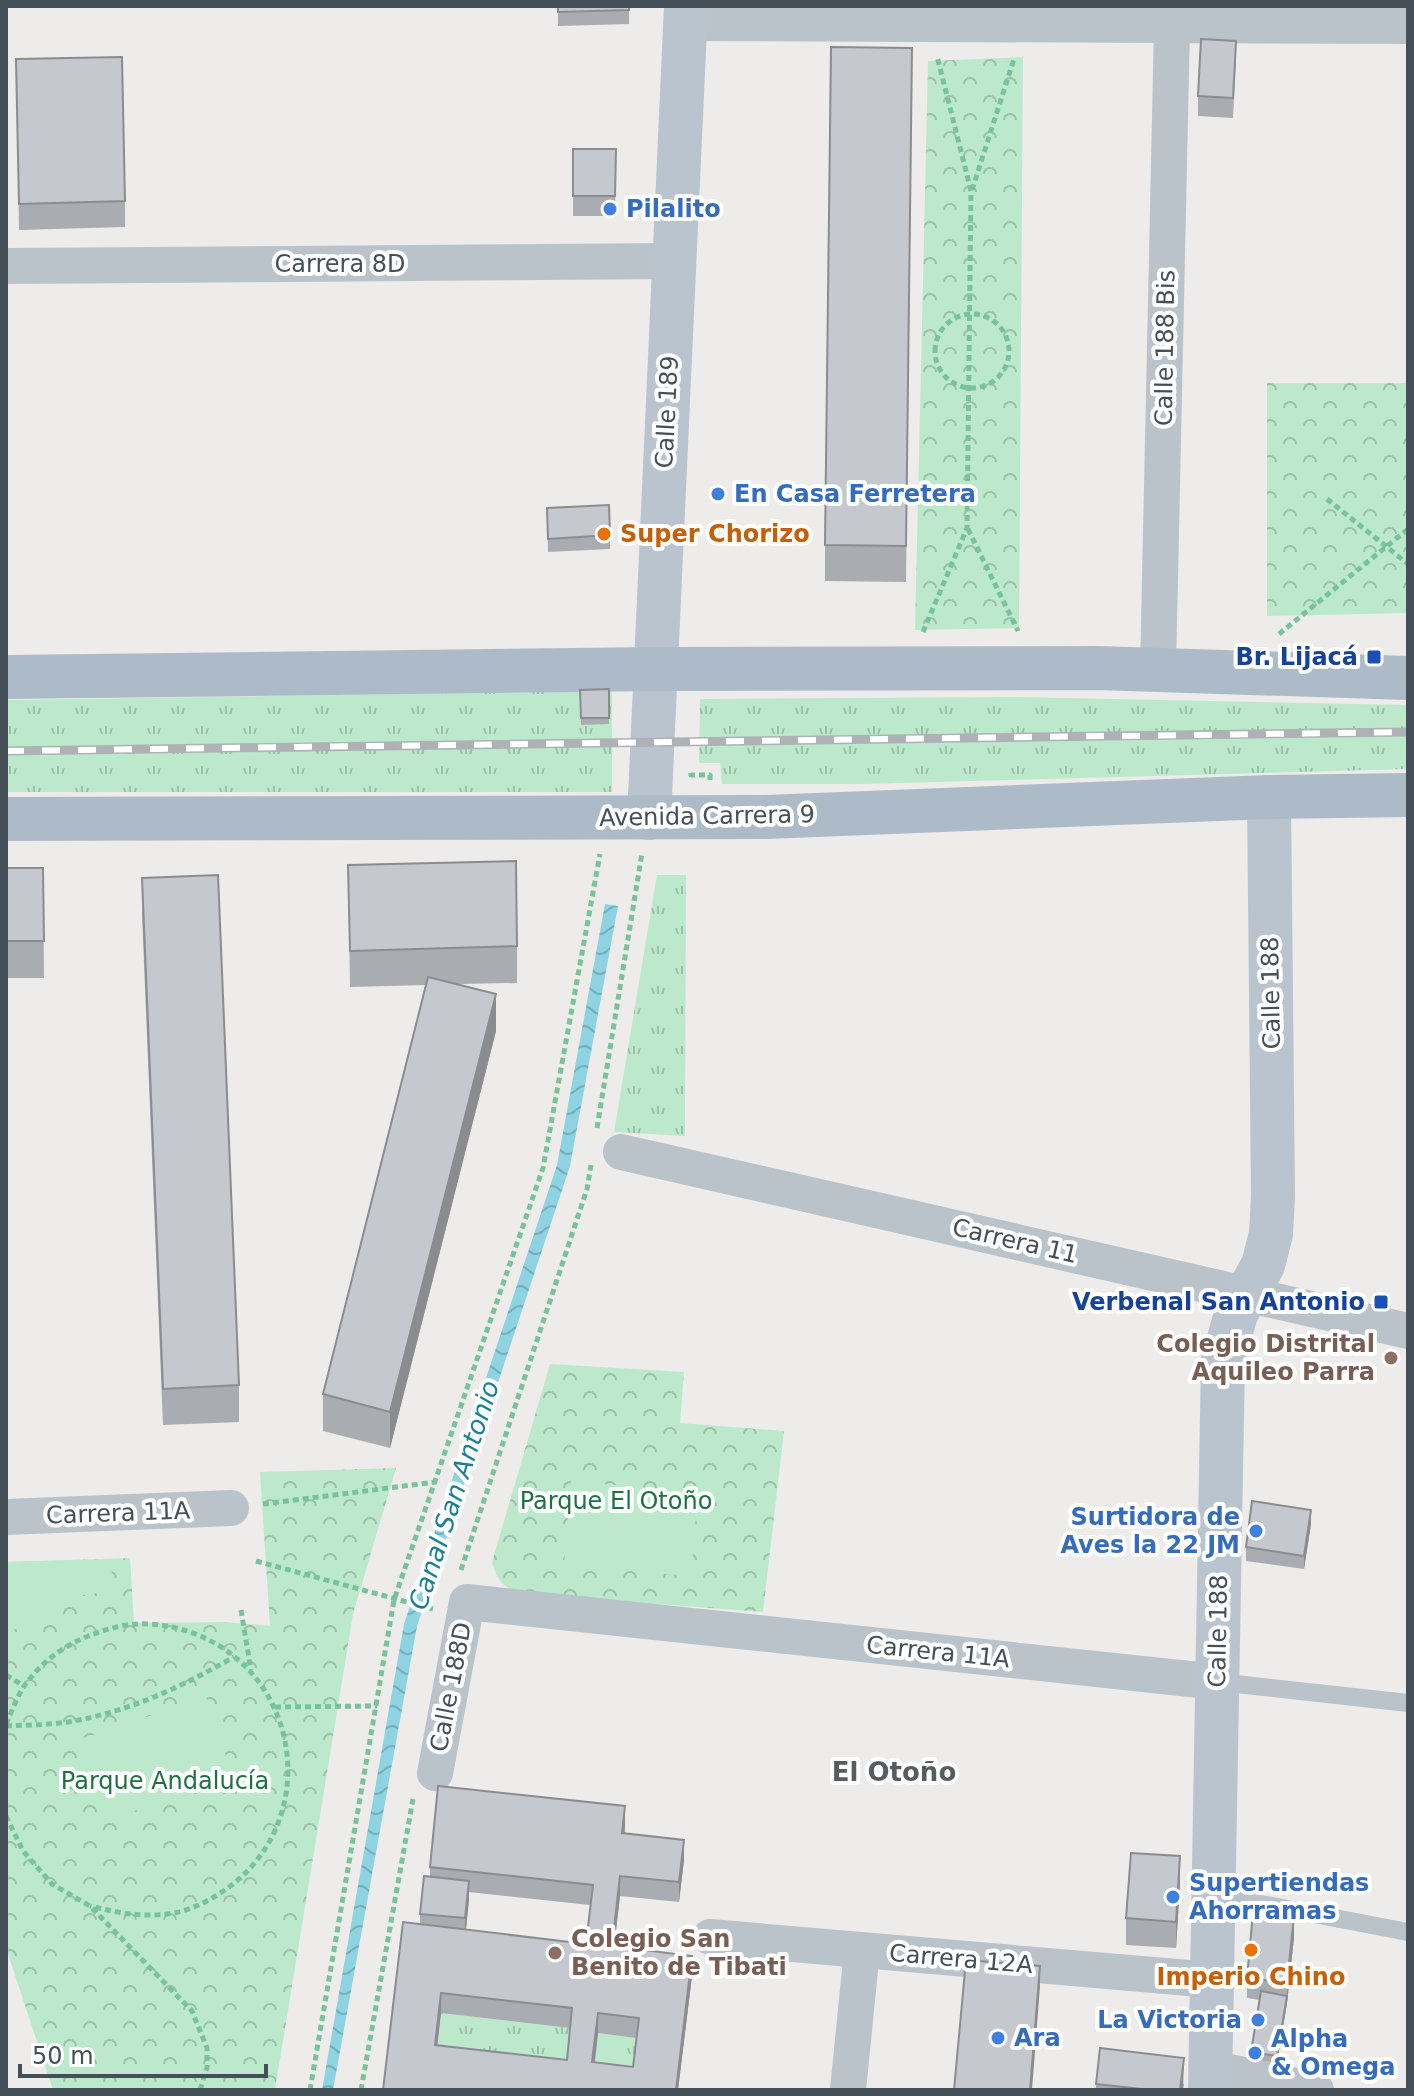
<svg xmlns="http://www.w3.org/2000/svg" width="1414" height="2096" viewBox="0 0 1414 2096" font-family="'DejaVu Sans',sans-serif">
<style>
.grass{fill:url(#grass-tufts)}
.park{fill:url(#park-crowns)}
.garden{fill:#bce9cc}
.water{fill:url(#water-waves)}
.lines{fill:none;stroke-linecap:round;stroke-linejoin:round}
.path{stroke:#78c39c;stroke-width:5;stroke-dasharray:6 4;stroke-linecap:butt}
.lane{stroke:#bac3ca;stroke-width:18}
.street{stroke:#bac3ca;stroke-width:36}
.secondary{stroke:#bac4ce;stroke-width:44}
.primary{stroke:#adbbc8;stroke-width:44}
.rail-casing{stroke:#aeb1b5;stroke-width:9}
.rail{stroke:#fff;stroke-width:6;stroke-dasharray:18;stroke-linecap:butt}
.wall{fill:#a9acb1;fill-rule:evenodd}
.shaded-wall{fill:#8a8c90}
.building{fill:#c5c8ce;stroke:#8a8c90;stroke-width:2;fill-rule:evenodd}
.shop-dot{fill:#3f7fe0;stroke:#fff;stroke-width:3}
.food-dot{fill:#e8710a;stroke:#fff;stroke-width:3}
.transit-dot{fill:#1a4fb4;stroke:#fff;stroke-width:3}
.education-dot{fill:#8d6e63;stroke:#fff;stroke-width:3}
.labels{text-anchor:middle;stroke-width:8;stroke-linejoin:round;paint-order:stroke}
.shop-label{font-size:24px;font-weight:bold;fill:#366cbe;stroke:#fff;text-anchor:start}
.street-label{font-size:24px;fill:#454f57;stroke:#fff}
.food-label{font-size:24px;font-weight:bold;fill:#c56008;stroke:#fff;text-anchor:start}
.transit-label{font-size:24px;font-weight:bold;fill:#164399;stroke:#fff;text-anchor:end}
.education-label{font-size:24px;font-weight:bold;fill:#785e54;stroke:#fff;text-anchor:end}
.park-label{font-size:24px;fill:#1e7045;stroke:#fff}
.water-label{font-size:26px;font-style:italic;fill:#187f97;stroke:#fff}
.neighbourhood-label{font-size:26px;font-weight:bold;fill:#595c5f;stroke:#fff}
</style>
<defs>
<pattern id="grass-tufts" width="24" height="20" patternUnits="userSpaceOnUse" patternTransform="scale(2)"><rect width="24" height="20" fill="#bce9cc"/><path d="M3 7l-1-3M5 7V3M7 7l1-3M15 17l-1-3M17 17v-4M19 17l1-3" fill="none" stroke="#9bbfa8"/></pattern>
<pattern id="park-crowns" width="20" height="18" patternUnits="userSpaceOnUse" patternTransform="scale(2)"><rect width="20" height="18" fill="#bce9cc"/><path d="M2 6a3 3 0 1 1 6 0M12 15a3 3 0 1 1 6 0" fill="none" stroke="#9bbfa8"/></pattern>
<pattern id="water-waves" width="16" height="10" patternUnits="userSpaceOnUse" patternTransform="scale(2)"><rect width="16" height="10" fill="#8dd3e2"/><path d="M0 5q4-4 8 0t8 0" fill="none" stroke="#75aeba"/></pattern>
</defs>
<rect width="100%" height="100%" fill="#eeebeb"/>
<!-- grass -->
<path class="grass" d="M612,691v101h-606v-92z
M1015,697l393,8v64l-544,15h-142l-2,-21h-21l1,-64z
M657,875h29l-1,261 -71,-4z
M441,2013l131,15 -5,53 -132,-15z
M598,2033l41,5 -6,49 -41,-5z"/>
<!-- park -->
<path class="park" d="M1023,57l-4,571 -104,2 13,-569z
M1267,383h141v230l-141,3z
M550,1364l134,8 -4,51 104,8 -21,181 -237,-18c-20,-3 -29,-12 -34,-32z
M396,1468l-43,146 -78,476h-222l-47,-142v-386l124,-4 4,65 91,-1 45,4 -10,-154z"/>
<!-- garden -->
<path class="garden" d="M571,1481l127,11 -7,84 -127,-11z
M111,1559l2,33c-16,1 -30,1 -45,8 -24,12 -31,32 -62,29v-67z
M206,1697l27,80 -130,45 -28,-81z"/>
<!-- water -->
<path class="water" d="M605,904l13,2 -48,260 -153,460 -84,464h-11l82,-466 153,-459z"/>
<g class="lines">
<!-- path -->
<path class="path" d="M972,190l42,-131
M935 351a37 37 0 1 1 74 0a37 37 0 1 1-74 0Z
M1327,499l81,65
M968,529l50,102
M923,632l44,-104 4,-337 -34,-135
M1279,634l129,-105
M691,773v2h19v5
M597,1128l45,-275
M263,1504l173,-22
M256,1561l177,48
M461,1570l126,-381 4,-24
M241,1610l10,60
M6,1675l18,11
M275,1707l102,-1
M6,1724c6,-13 11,-28 19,-39 24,-33 56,-50 96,-59 25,-5 52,-1 77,9 102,42 122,180 35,249 -17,13 -38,25 -59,29 -30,5 -56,0 -84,-7
M6,1726c20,-1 42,-1 62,-4 61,-10 113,-35 166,-65
M6,1816l17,35 29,33 38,22 102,105 15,37v20l-7,22
M310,2090l84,-490 149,-432 57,-314
M361,2090l52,-291"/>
<!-- lane -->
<path class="lane" d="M1218,1682l190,21
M1214,1895l194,37"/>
<!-- street -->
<path class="street" d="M685,23l723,3
M6,266l668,-5
M1158,670l14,-645
M621,1152l787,179
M6,1517l225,-9
M435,1773l32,-171 751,80
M710,1937l502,43
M1211,2068l105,22
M848,2090l14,-140"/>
<!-- secondary -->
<path class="secondary" d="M649,818l37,-812
M1210,2090l13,-730 13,-46 27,-49 8,-31 2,-38 -4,-399"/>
<!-- primary -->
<path class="primary" d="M6,677l650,-8 441,-1 311,10
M6,819l760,-2 503,-20 139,-2"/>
<!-- rail casing -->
<g class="rail-casing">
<path id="rail" d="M6,751l1402,-19"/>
</g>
<!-- rail -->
<use href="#rail" class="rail"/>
</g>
<!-- wall -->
<path class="wall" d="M558,6h71v18l-71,2z
M16,59l109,142v26l-106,3z
M1236,61l-3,57 -35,-2v-20z
M912,85l-6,497 -81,-1v-36z
M573,149h43l-1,67h-42z
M547,508l63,27v14l-62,3z
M609,689v35l-28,1 -1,-35z
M348,865l169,81v37l-60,1 39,47 -106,417 -67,-17v-37l103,-409 -76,2z
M6,868h37l1,110h-38z
M142,878l97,507v37l-76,3 -21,-510z
M1311,1524l-7,45 -58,-8v-14z
M625,1826v8l59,26 -5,42 -59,-6 -6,51 78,29 -14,114h-295l37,-166v-10l10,-37v-10zM469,1892l121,13 -4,39 -120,-14zM441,2013l129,15 -3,32 -130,-14zM598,2033l38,5 -3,29 -38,-4z
M1180,1883l-4,65 -50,-3v-27z
M1294,1937l-7,66 -10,60 -26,-4 9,-59 -13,-2v-20z
M1096,2084h88l-1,6h-87z"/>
<!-- shaded-wall -->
<path class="shaded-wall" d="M496,994v37l-106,417v-36z
M1311,1510v14l-7,45v-13z
M625,1806v20l-3,27v-20z
M684,1840v20l-5,42v-20z
M1180,1856v27l-4,65v-26z
M620,1876v20l-8,70v-20z
M469,1881v20l-4,37v-20z
M1294,1916v21l-7,66v-20z
M692,1956v20l-14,114h-2z
M1040,1966v20l-8,104h-2z
M441,1993v20l-6,53v-21z
M1287,1996v7l-10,60v-7z
M598,2013v20l-6,49v-20z
M1184,2058l-1,32h-3z"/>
<!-- building -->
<path class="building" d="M558,6h71v4l-71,2z
M1201,39l35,2 -3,57 -35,-2z
M831,47l81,1 -6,498 -81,-1z
M122,57l3,144 -106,3 -3,-145z
M573,149h43l-1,47h-42z
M609,505l1,30 -62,4 -1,-31z
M609,689v29h-28l-1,-28z
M516,861l1,85 -167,5 -2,-86z
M6,868h37l1,73h-38z
M218,875l21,510 -76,4 -21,-511z
M428,977l68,17 -106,418 -67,-18z
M1252,1501l59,9 -7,46 -58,-9z
M438,1786l187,20 -3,27 62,7 -5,42 -59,-6 -8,70 80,10 -16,134h-293l20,-168 183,22 7,-59 -163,-18zM441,1993l131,15 -5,52 -132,-15zM598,2013l41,5 -6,49 -41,-5z
M1131,1853l49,3 -4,66 -50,-4z
M424,1876l45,5 -4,37 -45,-4z
M1253,1912l41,4 -7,67 -40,-5z
M966,1960l74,6 -10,124h-76z
M1261,1991l26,5 -10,60 -26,-4z
M1100,2048l84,10 -4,32h-29l-55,-6z"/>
<!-- markers -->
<g class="shop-dot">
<circle cx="610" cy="209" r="8"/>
<circle cx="718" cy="494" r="8"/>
<circle cx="1256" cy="1531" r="8"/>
<circle cx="1173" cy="1897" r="8"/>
<circle cx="1258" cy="2020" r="8"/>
<circle cx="998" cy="2038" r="8"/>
<circle cx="1255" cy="2053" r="8"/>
</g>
<g class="food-dot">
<circle cx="604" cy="534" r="8"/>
<circle cx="1251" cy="1950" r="8"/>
</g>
<g class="transit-dot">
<rect x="1366" y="649" width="16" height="16" rx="4"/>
<rect x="1373" y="1294" width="16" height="16" rx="4"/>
</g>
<g class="education-dot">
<circle cx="1391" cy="1358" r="8"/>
<circle cx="555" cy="1953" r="8"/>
</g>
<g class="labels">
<!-- shop labels -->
<g class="shop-label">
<text x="626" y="217">Pilalito</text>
<text x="734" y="502">En Casa Ferretera</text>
<text x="1240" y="1525" text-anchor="end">Surtidora de<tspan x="1240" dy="28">Aves la 22 JM</tspan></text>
<text x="1189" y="1891">Supertiendas<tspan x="1189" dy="28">Ahorramas</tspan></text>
<text x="1242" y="2028" text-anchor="end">La Victoria</text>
<text x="1014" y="2046">Ara</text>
<text x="1271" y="2047">Alpha<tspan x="1271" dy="28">&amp; Omega</tspan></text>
</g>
<!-- street labels -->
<g class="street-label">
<text x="340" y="272">Carrera 8D</text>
<text transform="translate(1165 348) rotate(-89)" y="8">Calle 188 Bis</text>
<text transform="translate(667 412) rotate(-87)" y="8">Calle 189</text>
<text transform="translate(707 816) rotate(-1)" y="8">Avenida Carrera 9</text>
<text transform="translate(1271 993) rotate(-91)" y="8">Calle 188</text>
<text transform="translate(1015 1241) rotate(13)" y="8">Carrera 11</text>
<text transform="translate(118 1513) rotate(-2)" y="8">Carrera 11A</text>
<text transform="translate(1218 1631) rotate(-89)" y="8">Calle 188</text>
<text transform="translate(938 1652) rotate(6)" y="8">Carrera 11A</text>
<text transform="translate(451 1687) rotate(-79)" y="8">Calle 188D</text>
<text transform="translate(961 1959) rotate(5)" y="8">Carrera 12A</text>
</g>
<!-- food labels -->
<g class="food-label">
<text x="620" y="542">Super Chorizo</text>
<text x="1251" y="1985" text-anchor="middle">Imperio Chino</text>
</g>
<!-- transit labels -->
<g class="transit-label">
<text x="1358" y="665">Br. Lijacá</text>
<text x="1365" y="1310">Verbenal San Antonio</text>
</g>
<!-- education labels -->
<g class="education-label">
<text x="1375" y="1352">Colegio Distrital<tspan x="1375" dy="28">Aquileo Parra</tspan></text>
<text x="571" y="1947" text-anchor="start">Colegio San<tspan x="571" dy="28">Benito de Tibati</tspan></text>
</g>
<!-- park labels -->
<g class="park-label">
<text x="616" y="1509">Parque El Otoño</text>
<text x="165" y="1789">Parque Andalucía</text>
</g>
<!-- water labels -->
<g class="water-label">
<text transform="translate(454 1495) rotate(-72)" y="9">Canal San Antonio</text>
</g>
<!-- neighbourhood labels -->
<g class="neighbourhood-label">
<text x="894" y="1781">El Otoño</text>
</g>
</g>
<!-- border -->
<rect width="1414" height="2096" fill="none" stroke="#454f57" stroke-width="16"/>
<!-- scale -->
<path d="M20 2064v12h246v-12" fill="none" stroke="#454f57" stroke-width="4"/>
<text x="32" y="2064" font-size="24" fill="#454f57" stroke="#ffffff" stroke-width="6" paint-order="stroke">50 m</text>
</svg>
